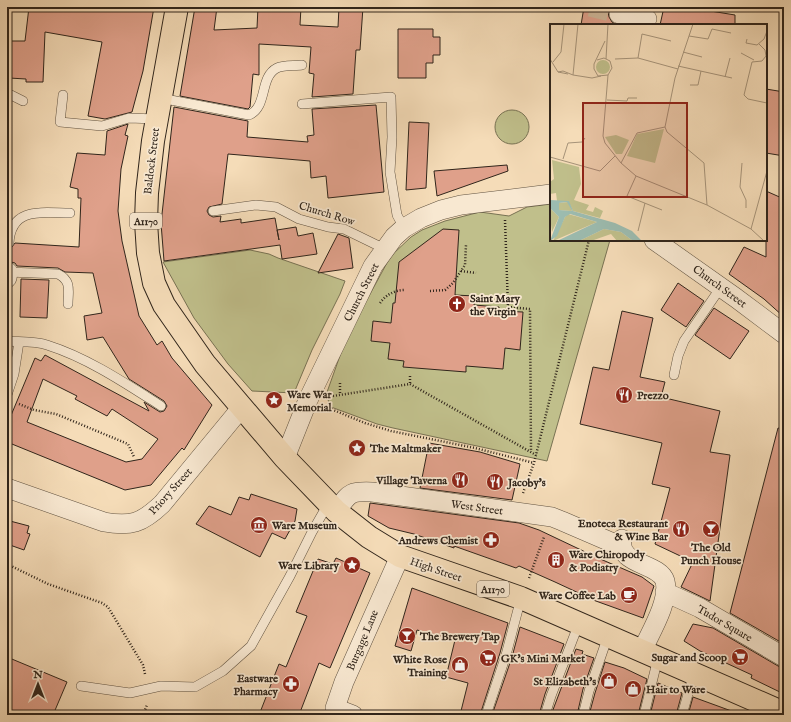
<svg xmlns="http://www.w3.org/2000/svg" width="791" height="722" viewBox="0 0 791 722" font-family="'IM FELL English',serif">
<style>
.green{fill:#c0bf8b;stroke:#787253}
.building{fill:#dfa08a;stroke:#30251b;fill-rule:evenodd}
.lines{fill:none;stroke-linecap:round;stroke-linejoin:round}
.street-tunnel{stroke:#ceb799;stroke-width:19;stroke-dasharray:19 10;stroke-linecap:butt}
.lane-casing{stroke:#615342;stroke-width:10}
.street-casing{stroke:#615342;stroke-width:20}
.primary-casing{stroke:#30251b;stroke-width:24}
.path{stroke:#30251b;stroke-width:2.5;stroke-dasharray:1 2;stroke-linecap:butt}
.lane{stroke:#f8e8d1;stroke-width:9}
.street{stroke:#f8e8d1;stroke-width:19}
.primary{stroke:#f5dcb8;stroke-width:22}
.labels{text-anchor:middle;stroke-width:3.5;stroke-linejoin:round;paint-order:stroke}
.shield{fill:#f8e8d1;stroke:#6c6052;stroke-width:1}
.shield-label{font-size:10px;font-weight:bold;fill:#30251b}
.street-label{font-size:11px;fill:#30251b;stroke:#f8e8d1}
.poi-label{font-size:11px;font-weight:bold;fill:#30251b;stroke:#f8e8d1;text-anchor:start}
.inset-road{fill:none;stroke:#a69379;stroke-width:1}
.view{fill:#8f2418;fill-opacity:0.15;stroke:#8f2418;stroke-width:2}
.inset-edge{fill:none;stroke:#30251b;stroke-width:2}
</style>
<rect width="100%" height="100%" fill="#f5dcb8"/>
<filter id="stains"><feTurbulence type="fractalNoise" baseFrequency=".005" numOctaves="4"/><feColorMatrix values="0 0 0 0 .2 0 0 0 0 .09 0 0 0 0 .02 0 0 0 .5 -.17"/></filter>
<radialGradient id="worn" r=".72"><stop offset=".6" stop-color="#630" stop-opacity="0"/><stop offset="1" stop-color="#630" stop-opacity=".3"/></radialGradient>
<!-- green -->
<path class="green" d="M495 127a17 17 0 1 1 34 0a17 17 0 1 1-34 0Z
M551,204v36h59l-63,221 -154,-33 -16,-4 -46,-17 -5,-12 16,-45 15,-32 31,-57 5,-7 18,-17 11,-7 23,-9 35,-9 29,4 18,-9z
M250,250l19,4 9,4 67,23 -5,13 -28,56 -18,43 -42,-2 -24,-27 -34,-46 -31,-56z"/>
<!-- building -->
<path class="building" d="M29,7h125l-11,64 -11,41 -27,7 -17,-3 14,-74 -57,-10 -2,50h-17v-3l-17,-1v-3l-2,-1v-33h18z
M195,7h22l-3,23 43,-2 1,-21h43l-1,18 38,2 1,-20h24l-3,43h-4l-3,44 -41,3 2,-23 -5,-1 2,-26 -52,-3v31l-6,-1 -3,33 -2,2 -68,-13z
M584,7h27l-3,5 1,5 3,5 5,3h-36z
M664,7h22l49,8v10h-75z
M398,29h35v8h7v18h-7v8h-7v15h-28z
M766,89l18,3v64l-18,-3z
M376,105l8,87 -56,6 -2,-22 -15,2 -1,-17 -82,-7 -6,50 -13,3 -2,4 2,4 4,2 8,-1 -1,6 21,-3v4l34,-5 4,22 -2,-10 19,-3 2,9 15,-3 4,21 -35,5 -2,-14 -116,16 -3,-38 13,-116 74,14 -1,16 61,5 -1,-6 7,-1 -2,-26z
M409,122l20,1 -3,65 -20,2z
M128,124l-3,11 3,1 -7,33 -3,42 4,30 17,75 18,29 5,-4 10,17 40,47 -28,45 -2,-2 -31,37 -26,5 -118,-48v-17l28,-67 6,3 4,-6 104,56 -5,-9 16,10 4,-1 3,-5 -3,-5 -35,-22 -26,-42 -16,3 -3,-24 18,-3 -9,-40 -28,-1 -7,-4 -41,-2 -2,-3 -8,-2v-12l4,-1 4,-5 64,4 2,-49h-3v-9l-8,-2 7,-34 28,2 2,-24zM43,379l34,17 -2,3 32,17 5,-7 46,30 -16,20 -16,3 -99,-40z
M507,165l1,6 -71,25 -3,-25z
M766,191l18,8v118l-20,-18 -35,-25 15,-27 22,10z
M443,229l16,1 -4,65 20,1 -1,9 25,2v4l24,1 -3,38 -15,-2 -2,21 -37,-3v6l-63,-5 1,-6 -16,-2 2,-16 -19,-2 2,-20 18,2 2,-20h2l4,-41z
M338,234l11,4 4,30 -35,5z
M21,279l28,1 -2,38 -27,-1z
M678,283l26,18 -18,26 -25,-17z
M714,308l35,23 -19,28 -35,-24z
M622,311l31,7 -13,59 25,5 -4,15 59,14 -10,41 20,3 -20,146 -29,-14 12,-25 -38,-18 15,-56 -18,-4 10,-41 -82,-19 13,-57 16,3z
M778,428l6,1v215l-54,-31z
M429,443l51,9 40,12 -8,36 -92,-12z
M251,494l46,15 -2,12 -10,18 -13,-6 -12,24 -64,-33 13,-18 22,9 8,-18 10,3z
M370,503l149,20 20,7 59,28 44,19 12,9 -11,32 -61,-22 1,-1 -28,-13 -36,-16 -3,2 -62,-22v2l-40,-14 -25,-6 -21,-12z
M10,521l19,5 -2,7 3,1 -6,16 -17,-6v-14z
M336,558l34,15 -40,95 -11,-5 -20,52h-40l20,-51 7,3 21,-51 -11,-4 22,-53 15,5z
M412,588l96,35 -8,30 -20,62h-20l8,-32 -22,-6 9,-37 -38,-10 -6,21 -16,-5z
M693,624l20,4 65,38 6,2v26l-33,-16 1,-3 -52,-24 -16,-10z
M520,627l44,17 -19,50 -6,21h-47l20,-58z
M576,649l7,2 -1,3 12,4 -11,31 -6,26h-26z
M7,657l60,25 -14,33h-46z
M605,662l19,6 23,11 -9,36h-49l6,-22z
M658,683l24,10 -6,22h-26z
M693,697l44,16 -1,2h-48z"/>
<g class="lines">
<!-- street-tunnel -->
<path class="street-tunnel" d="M590,7l29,7"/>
<!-- lane casing -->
<g class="lane-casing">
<path id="lane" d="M7,93l16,8
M63,95l-3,27 42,4 27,-8 27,1
M160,98l89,17c19,-8 10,-38 28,-47 6,-3 18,-2 25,-3
M302,104l89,-7 1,40 -2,35 7,43 7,13
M213,211l43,-6 20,2 23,12 29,8 16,2 41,20
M9,243c2,-37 34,-30 61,-30
M8,270v2l50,2c14,7 10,17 10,30
M7,341c12,1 28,0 40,4 41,13 78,38 114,61
M674,375l4,-19 6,-15 37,-54
M7,395l7,-21 5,-32
M81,686l49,7 31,-7 34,1 28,-16 28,-25 39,-70 22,-44 16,-28
M486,715l20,-60 15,-57
M545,715l6,-19 28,-73
M583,715l6,-24 19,-55
M644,715l14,-57
M682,715l12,-42"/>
</g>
<!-- street casing -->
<g class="street-casing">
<path id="street" d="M619,14l28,5
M654,240l82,58 48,36
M7,278l1,-6
M285,458l23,-58 65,-134 21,-29 10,-9 17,-10 20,-8 20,-5 90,-11
M7,488l97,34c27,5 38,1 58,-18l80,-97
M336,511c14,-18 13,-20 36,-19l180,25 10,4 58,25
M622,539c-5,27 37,23 43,42 5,20 -15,52 -23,70
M665,592l35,16 84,49
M353,715l-18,-7 9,-26 56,-126"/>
</g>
<!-- primary casing -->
<g class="primary-casing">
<path id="primary" d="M177,7l-24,134 -6,52 -1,29 2,31 6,30 10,22 41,59 80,94 51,53 33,26 31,19 121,42 263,115"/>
</g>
<!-- path -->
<path class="path" d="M505,220l3,87 22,2 1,142
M461,271l15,2
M430,291l15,-1 8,-7 12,-18 1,-20
M380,303c6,-8 14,-13 25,-13
M410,376v8
M340,383v12
M333,396l77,-12 126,71
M19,404l15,6 22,4 72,30 6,13
M326,407l39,16 26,8 84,17 59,15
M523,493l11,-30 55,-223
M7,564l41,20 54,19 6,4 35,58 2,9
M529,578l15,-41
M143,715l4,-10"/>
<!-- lane -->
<use href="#lane" class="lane"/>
<!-- street -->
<use href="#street" class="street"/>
<!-- primary -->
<use href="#primary" class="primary"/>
</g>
<!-- icons -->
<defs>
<g id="church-disc" transform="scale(0.9)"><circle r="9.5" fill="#8f2418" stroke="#f8e8d1"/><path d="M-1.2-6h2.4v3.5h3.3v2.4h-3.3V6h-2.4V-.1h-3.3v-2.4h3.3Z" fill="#fff"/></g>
<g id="restaurant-disc" transform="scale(0.9)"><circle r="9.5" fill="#8f2418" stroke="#f8e8d1"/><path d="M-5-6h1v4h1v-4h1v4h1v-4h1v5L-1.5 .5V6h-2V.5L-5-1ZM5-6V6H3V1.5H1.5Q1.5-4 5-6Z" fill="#fff"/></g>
<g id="sight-disc" transform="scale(0.9)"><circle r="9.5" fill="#8f2418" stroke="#f8e8d1"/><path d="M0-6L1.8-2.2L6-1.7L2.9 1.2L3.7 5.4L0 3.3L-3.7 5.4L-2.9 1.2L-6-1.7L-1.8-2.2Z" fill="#fff"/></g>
<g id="museum-disc" transform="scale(0.9)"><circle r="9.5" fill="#8f2418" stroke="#f8e8d1"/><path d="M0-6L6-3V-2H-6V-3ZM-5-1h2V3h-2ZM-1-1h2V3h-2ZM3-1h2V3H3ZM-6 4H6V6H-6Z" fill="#fff"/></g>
<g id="bar-disc" transform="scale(0.9)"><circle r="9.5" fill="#8f2418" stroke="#f8e8d1"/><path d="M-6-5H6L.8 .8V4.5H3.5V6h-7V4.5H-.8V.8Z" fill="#fff"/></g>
<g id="pharmacy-disc" transform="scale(0.9)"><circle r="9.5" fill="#8f2418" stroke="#f8e8d1"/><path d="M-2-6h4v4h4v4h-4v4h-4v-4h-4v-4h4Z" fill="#fff"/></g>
<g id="building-disc" transform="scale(0.9)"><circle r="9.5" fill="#8f2418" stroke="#f8e8d1"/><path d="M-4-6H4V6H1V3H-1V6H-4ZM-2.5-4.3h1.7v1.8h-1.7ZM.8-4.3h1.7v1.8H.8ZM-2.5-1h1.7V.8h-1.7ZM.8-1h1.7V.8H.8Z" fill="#fff"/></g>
<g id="cafe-disc" transform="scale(0.9)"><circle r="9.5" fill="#8f2418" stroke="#f8e8d1"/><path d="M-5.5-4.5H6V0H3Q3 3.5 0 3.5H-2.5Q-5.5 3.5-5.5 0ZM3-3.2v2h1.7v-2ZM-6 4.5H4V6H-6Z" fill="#fff"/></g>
<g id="supermarket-disc" transform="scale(0.9)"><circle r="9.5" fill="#8f2418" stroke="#f8e8d1"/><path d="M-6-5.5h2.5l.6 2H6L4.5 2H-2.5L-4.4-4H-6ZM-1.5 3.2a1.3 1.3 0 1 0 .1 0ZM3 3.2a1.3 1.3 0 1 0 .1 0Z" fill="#fff"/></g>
<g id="shop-disc" transform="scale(0.9)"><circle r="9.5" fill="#8f2418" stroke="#f8e8d1"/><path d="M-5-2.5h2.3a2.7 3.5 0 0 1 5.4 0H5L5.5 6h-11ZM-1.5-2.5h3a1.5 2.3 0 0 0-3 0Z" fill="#fff"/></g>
</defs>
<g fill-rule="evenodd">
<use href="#church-disc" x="457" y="304"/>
<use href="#restaurant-disc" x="624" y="395"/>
<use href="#sight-disc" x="274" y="400"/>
<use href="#sight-disc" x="357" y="448"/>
<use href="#restaurant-disc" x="460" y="480"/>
<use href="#restaurant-disc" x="495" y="482"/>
<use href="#museum-disc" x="259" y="525"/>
<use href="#restaurant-disc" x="681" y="529"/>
<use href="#bar-disc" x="711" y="529"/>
<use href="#pharmacy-disc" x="491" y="540"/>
<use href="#building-disc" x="556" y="560"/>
<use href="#sight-disc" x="352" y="565"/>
<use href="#cafe-disc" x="629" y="595"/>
<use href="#bar-disc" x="407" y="636"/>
<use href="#supermarket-disc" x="740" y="657"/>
<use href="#supermarket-disc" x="488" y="658"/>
<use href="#shop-disc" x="460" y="665"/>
<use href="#shop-disc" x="609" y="681"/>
<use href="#pharmacy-disc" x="291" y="684"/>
<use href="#shop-disc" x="633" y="689"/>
</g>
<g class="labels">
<!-- shield labels -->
<g class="shield">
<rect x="130" y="213" width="32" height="16" rx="3"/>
<rect x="477" y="581" width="32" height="16" rx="3"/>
</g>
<g class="shield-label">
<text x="146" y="225">A1170</text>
<text x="493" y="593">A1170</text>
</g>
<!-- street labels -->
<g class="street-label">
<text transform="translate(151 161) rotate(-83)" y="4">Baldock Street</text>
<text transform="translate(327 213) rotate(17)" y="4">Church Row</text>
<text transform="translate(720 286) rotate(36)" y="4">Church Street</text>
<text transform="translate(361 292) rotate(-63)" y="4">Church Street</text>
<text transform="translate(170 491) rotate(-48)" y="4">Priory Street</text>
<text transform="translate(477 507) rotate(8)" y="4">West Street</text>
<text transform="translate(436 569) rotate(19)" y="4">High Street</text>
<text transform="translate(725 623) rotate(30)" y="4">Tudor Square</text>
<text transform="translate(362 640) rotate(-67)" y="4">Burgage Lane</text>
</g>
<!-- poi labels -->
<g class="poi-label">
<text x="470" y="302">Saint Mary<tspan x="470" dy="13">the Virgin</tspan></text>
<text x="287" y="398">Ware War<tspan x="287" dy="13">Memorial</tspan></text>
<text x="637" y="399">Prezzo</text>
<text x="370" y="452">The Maltmaker</text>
<text x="447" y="484" text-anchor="end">Village Taverna</text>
<text x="508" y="486">Jacoby's</text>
<text x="668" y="527" text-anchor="end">Enoteca Restaurant<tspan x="668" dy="13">&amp; Wine Bar</tspan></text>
<text x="272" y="529">Ware Museum</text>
<text x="478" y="544" text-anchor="end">Andrews Chemist</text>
<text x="711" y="551" text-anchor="middle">The Old<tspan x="711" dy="13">Punch House</tspan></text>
<text x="569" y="558">Ware Chiropody<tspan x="569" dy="13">&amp; Podiatry</tspan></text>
<text x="339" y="569" text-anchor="end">Ware Library</text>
<text x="616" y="599" text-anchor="end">Ware Coffee Lab</text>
<text x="420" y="640">The Brewery Tap</text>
<text x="727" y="661" text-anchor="end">Sugar and Scoop</text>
<text x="501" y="662">GK's Mini Market</text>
<text x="447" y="663" text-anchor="end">White Rose<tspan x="447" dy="13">Training</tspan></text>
<text x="278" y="682" text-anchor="end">Eastware<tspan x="278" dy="13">Pharmacy</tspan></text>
<text x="596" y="685" text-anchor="end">St Elizabeth's</text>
<text x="646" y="693">Hair to Ware</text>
</g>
</g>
<!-- overview -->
<g transform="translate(550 24)">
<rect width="217" height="217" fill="#f5dcb8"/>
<path d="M46 43a7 7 0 1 1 14 0a7 7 0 1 1-14 0ZM114,105l-9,34 -28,-7 10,-22zM66,111l13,5 -7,14h-6l-11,-17zM2,136l27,7 2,17 -7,16 15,5 -3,5 7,2 2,-5 8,4 -3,7 -27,-7 -5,-10h-11l-1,-8 -6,1v-12l4,-3zM18,178l4,9 -14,-1 1,-7zM0,184l9,9 -7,15 -2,-16zM18,190l29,8 -44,19 12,-24zM54,205l17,3 12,9h-16l-6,-7 -20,7h-12z" fill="#c0bf8b"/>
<path d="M0,176l19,1 4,10 42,12 17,8 10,10h-9l-12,-9 -17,-3 -25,12h-22l40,-19 -27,-8 -5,3 -8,19 -7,5 9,-24 -9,-9zM17,178l5,9 -13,-1v-7z" fill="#9cbcb0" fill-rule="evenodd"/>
<path class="inset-road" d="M143,0l-18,54 -10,49 2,5 37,31 3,42M139,12l19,3 4,-10 19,4M197,15l-1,4 11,2 7,-6 3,-8M209,20l6,6 1,6 -4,5 -10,1 -8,33 4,4 19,4M133,28l19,5M191,29l13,7M88,34l4,-24 29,7M0,35l8,13 10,2M56,35l2,-35M65,35l23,-1 40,11M47,36l7,-2 6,3 2,7 -4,7 -10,1 -4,-7v-5l11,-23M3,38l8,-10 3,-28M128,42l54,12M8,48l5,-1 10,4 19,3 9,-2M23,51l5,-51M58,51l-5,61 2,7 16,20 15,13 71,29 44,24 13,12M175,53l5,-19M140,61h8l3,-14M57,76l20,1 1,-3h9M88,79h22M0,133l50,14 15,-15M13,135l5,-16 14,-1 3,-4M71,139l16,-30 28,-6M192,139l-2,24 6,13v8M86,152l-9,20 35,14M201,205l16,-58M88,207l7,-28"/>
<path class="view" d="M33,79h104v94h-104z"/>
<rect width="217" height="217" class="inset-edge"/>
</g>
<!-- margin -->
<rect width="791" height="722" fill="none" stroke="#f5dcb8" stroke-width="24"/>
<rect x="8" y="8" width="775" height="706" fill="none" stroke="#30251b" stroke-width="2"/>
<rect x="12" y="12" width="767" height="698" fill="none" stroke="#30251b"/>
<!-- north arrow -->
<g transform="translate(38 684)" stroke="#f8e8d1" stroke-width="3" paint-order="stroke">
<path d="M0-3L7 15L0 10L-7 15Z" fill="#30251b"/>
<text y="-6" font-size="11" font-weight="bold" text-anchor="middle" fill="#30251b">N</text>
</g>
<rect width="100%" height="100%" filter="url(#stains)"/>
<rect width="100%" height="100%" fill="url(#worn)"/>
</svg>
